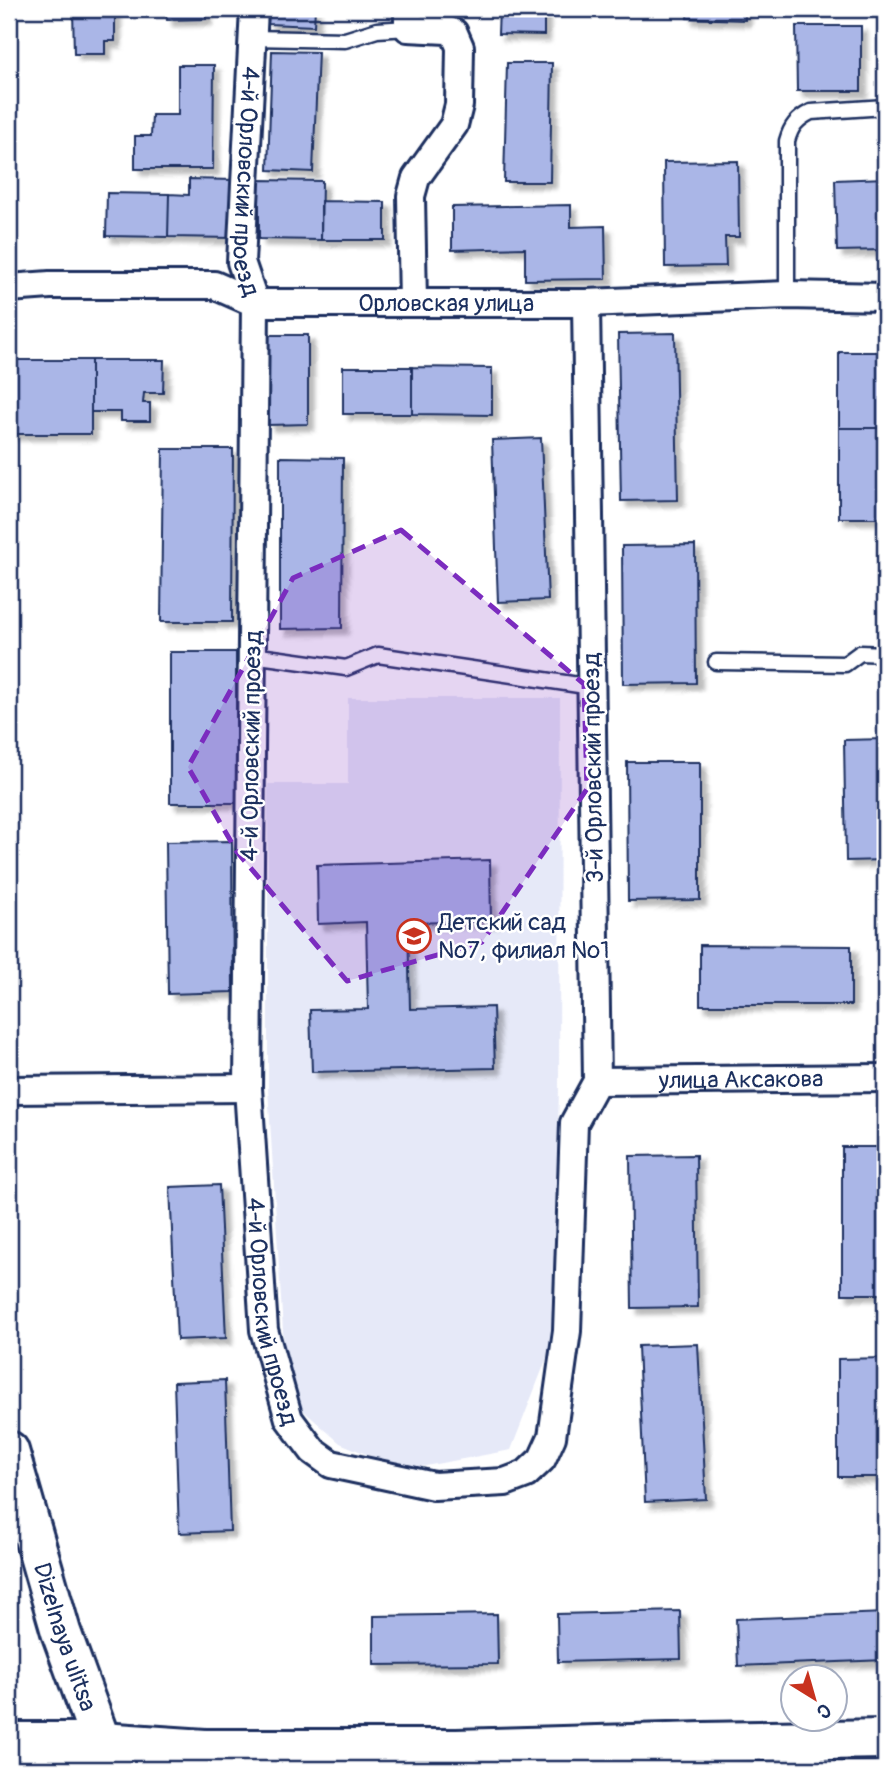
<svg xmlns="http://www.w3.org/2000/svg" width="894" height="1778" viewBox="0 0 894 1778" font-family="Pangolin,sans-serif">
<style>
.built{fill:#e6e9f8}
.building{fill:#aab6e7;stroke:#1b2f5e;stroke-width:2;filter:url(#shadow)}
.lines{fill:none;stroke-linecap:round;stroke-linejoin:round}
.lane-casing{stroke:#1b2f5e;stroke-width:19}
.street-casing{stroke:#1b2f5e;stroke-width:32}
.secondary-casing{stroke:#1b2f5e;stroke-width:44}
.primary-casing{stroke:#1b2f5e;stroke-width:44}
.lane{stroke:#fff;stroke-width:14}
.street{stroke:#fff;stroke-width:26}
.secondary{stroke:#fff;stroke-width:38}
.primary{stroke:#fff;stroke-width:38}
.marked{fill:#7b2cbf;fill-opacity:0.2;stroke:#7b2cbf;stroke-width:5;stroke-dasharray:14 9;stroke-linejoin:round}
.labels{text-anchor:middle;stroke-width:5;stroke-linejoin:round;paint-order:stroke}
.street-label{font-size:24px;fill:#1b2f5e;stroke:#fff}
.poi-label{font-size:24px;fill:#1b2f5e;stroke:#fff;text-anchor:start}
</style>
<defs>
<filter id="shadow"><feDropShadow dx="6" dy="6" stdDeviation="2" flood-color="#0004"/></filter>
</defs>
<rect width="100%" height="100%" fill="#fff"/>
<filter id="ink" filterUnits="userSpaceOnUse"><feTurbulence type="fractalNoise" baseFrequency=".0143" numOctaves="2"/><feDisplacementMap in="SourceGraphic" scale="14" xChannelSelector="R" yChannelSelector="G"/><feConvolveMatrix kernelMatrix="1 2 1 2 8 2 1 2 1" color-interpolation-filters="sRGB"/></filter>
<g filter="url(#ink)">
<!-- built -->
<path class="built" d="M348,698h212l-1,390 -6,254 -42,108 -107,20 -64,-27 -53,-47 -19,-308v-304h80z"/>
<!-- building -->
<path class="building" d="M73,9h42v32h-10v13h-31z
M166,9h40v10l-39,1z
M269,9h46l-1,17 -46,-2z
M499,9h45v26l-46,-1z
M688,9h57v11l-58,-2z
M796,26h65v65h-64z
M272,51l46,1 -5,120 -45,-2z
M507,63h45l-2,119h-46z
M178,65h36l-1,104h-78v-33h16l1,-21h26z
M738,161l1,76h-14l1,29 -61,1 -1,-105z
M885,178v72l-48,1 -2,-71z
M189,179l46,1 -1,58 -66,-1 1,-43 20,1z
M259,180l63,1 -1,59 -62,-1z
M107,193l62,1 -1,43 -62,-1z
M321,201l64,1v38h-64z
M571,205v22l34,-1 1,53 -81,1v-32l-73,2v-43z
M675,333l3,167 -57,1 -3,-167z
M268,335h40v89l-40,1z
M839,352h46v76h-46z
M9,360h82v74h-82z
M91,360h73l-1,33h-19l-1,10h7v18h-29v-9h-30z
M343,367h69v47h-69z
M412,367l80,1v47l-80,-1z
M839,428h46v38h-3v20h3v32h-46z
M541,438l7,162 -50,2 -6,-162z
M163,449h70l-1,173h-71z
M280,457l63,1 -1,170 -62,1z
M695,545l1,138 -73,1 -1,-138z
M170,652h66v151h-66z
M885,739v121l-39,1 -2,-121z
M627,762h73v138l-72,1z
M232,841l1,151 -65,2 -2,-152z
M490,860l1,61 -83,2 2,86 83,-2 2,61 -183,4 -2,-62 58,-1 -2,-87 -48,2 -1,-59z
M700,945l151,1v59h-151z
M842,1147h43v147h-43z
M696,1155l2,152 -66,1 -2,-152z
M219,1185l7,153 -49,2 -7,-153z
M698,1344l8,155 -61,3 -7,-156z
M885,1358v119h-47v-118z
M225,1380l5,151 -51,2 -5,-151z
M680,1611l1,48 -123,3 -1,-48z
M885,1613v47l-147,6 -2,-47z
M497,1614l1,50 -124,1v-49z"/>
<g class="lines">
<!-- lane casing -->
<g class="lane-casing">
<path id="lane" d="M253,38l92,2 32,-10 31,-2
M787,295v-154c4,-15 10,-22 24,-29l74,-5
M252,655l94,13 32,-13 214,32
M716,662l129,2 15,-11 25,1"/>
</g>
<!-- street casing -->
<g class="street-casing">
<g id="street">
<path id="s1" d="M254,9l-13,253 14,41 -7,785 16,242 25,89 24,32 18,13 103,22 71,-4 21,-8 16,-15 10,-22 15,-106 7,-208 23,-42 -11,-778"/>
<path d="M408,9v19l39,2 7,3 6,14 -1,58 -5,20 -38,53 -5,18 2,107"/>
<path id="s2" d="M9,288l41,-3h164l41,18h331l201,-8 98,2"/>
<path id="s3" d="M597,1081l288,-3"/>
<path d="M9,1090l239,-2"/>
</g>
</g>
<!-- secondary casing -->
<g class="secondary-casing">
<path id="secondary" d="M101,1742l2,27"/>
</g>
<!-- primary casing -->
<g class="primary-casing">
<g id="primary">
<path id="s4" d="M9,1451l52,181 40,110"/>
<path d="M9,1742h92l104,7h252l246,-7 182,-3"/>
</g>
</g>
<!-- lane -->
<use href="#lane" class="lane"/>
<!-- street -->
<use href="#street" class="street"/>
<!-- secondary -->
<use href="#secondary" class="secondary"/>
<!-- primary -->
<use href="#primary" class="primary"/>
</g>
</g>
<!-- marked area -->
<path class="marked" d="M401,530l183,154 3,105 -105,153 -135,39 -110,-129 -49,-85 105,-189z"/>
<!-- icons -->
<defs>
<g id="school-ring" transform="scale(1.75)"><circle r="9.5" fill="#fff" stroke="#c8321e" stroke-width="1.5"/><path d="M0-5L7-2L0 1L-7-2ZM-4 1L0 2.5L4 1V4Q0 6-4 4Z" fill="#c8321e"/></g>
</defs>
<g fill-rule="evenodd">
<use href="#school-ring" x="414" y="936"/>
</g>
<g class="labels">
<!-- street labels -->
<g class="street-label">
<text dy="8" stroke="none"><textPath href="#s1" startOffset="173">4-й Орловский проезд</textPath></text>
<text dy="8" stroke="none"><textPath href="#s2" startOffset="441">Орловская улица</textPath></text>
<text transform="translate(251 746) rotate(-89)" y="8">4-й Орловский проезд</text>
<text transform="translate(593 768) rotate(-91)" y="8">3-й Орловский проезд</text>
<text dy="8" stroke="none"><textPath href="#s3" startOffset="144">улица Аксакова</textPath></text>
<text dy="8" stroke="none"><textPath href="#s1" startOffset="1307">4-й Орловский проезд</textPath></text>
<text dy="8" stroke="none"><textPath href="#s4" startOffset="194">Dizelnaya ulitsa</textPath></text>
</g>
<!-- poi labels -->
<g class="poi-label">
<text x="438" y="930">Детский сад<tspan x="438" dy="28">№7, филиал №1</tspan></text>
</g>
</g>
<!-- margin -->
<rect width="894" height="1778" fill="none" stroke="#fff" stroke-width="35"/>
<rect x="18" y="18" width="859" height="1743" fill="none" stroke="#1b2f5e" stroke-width="2.5" filter="url(#ink)"/>
<!-- north arrow -->
<g transform="translate(814 1698) rotate(143)"><circle r="33" fill="#ffffff" stroke="#a4acbf" stroke-width="2"/>
<path d="M0-5L12 26L0 18L-12 26Z" fill="#c8321e"/>
<text y="-10" font-size="19" font-weight="bold" text-anchor="middle" fill="#1b2f5e">С</text>
</g>
</svg>
